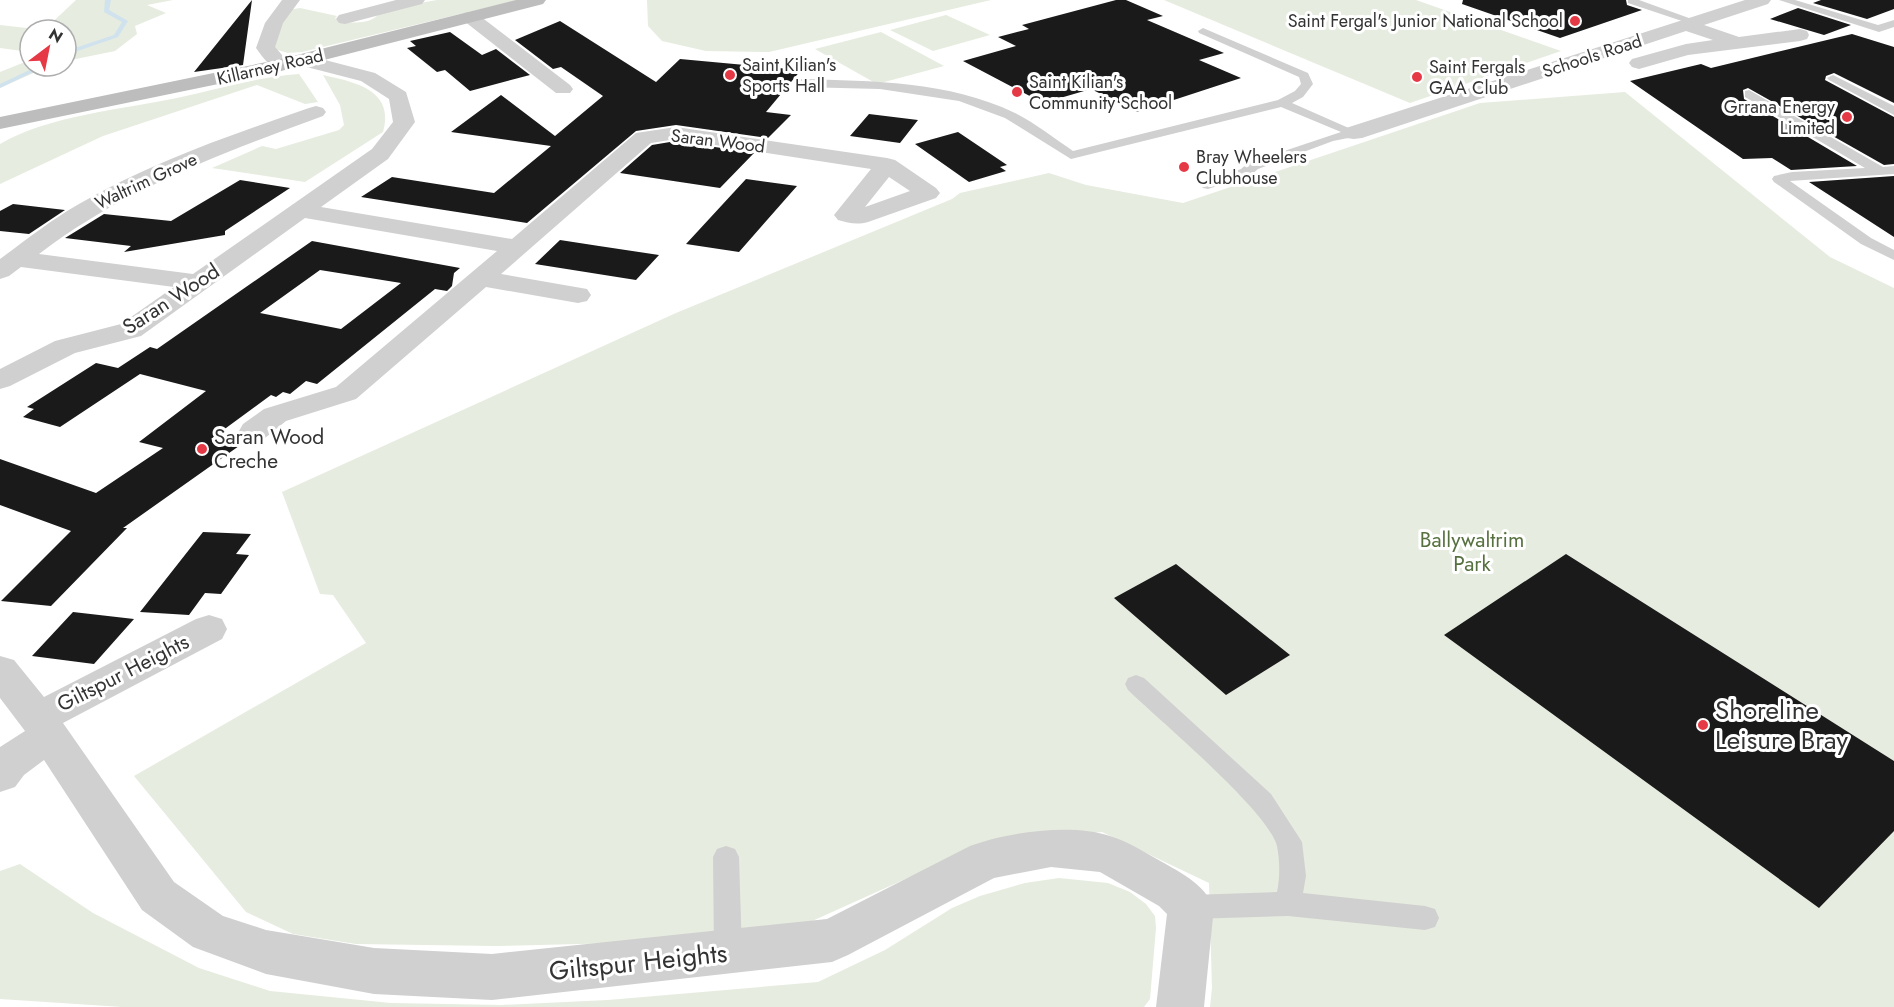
<svg xmlns="http://www.w3.org/2000/svg" width="1894" height="1007" viewBox="0 0 1894 1007" font-family="Jost,sans-serif">
<style>
.green{fill:#e6ecdf}
.lines{fill:none;stroke-linecap:round;stroke-linejoin:round}
.stream{fill:#cfe2ee;fill-rule:evenodd}
.building{fill:#1a1a1a;fill-rule:evenodd}
.lane{fill:#d0d0d0;fill-rule:evenodd}
.street{fill:#d0d0d0;fill-rule:evenodd}
.secondary{fill:#bdbdbd;fill-rule:evenodd}
.poi-dot{fill:#e63946;stroke:#fff;stroke-width:2}
.labels{text-anchor:middle;stroke-width:6;stroke-linejoin:round;paint-order:stroke}
.far-poi-label{font-size:18px;fill:#333;stroke:#fff;text-anchor:start}
.far-street-label{font-size:18px;fill:#333;stroke:#fff}
.street-label{font-size:21px;fill:#333;stroke:#fff}
.poi-label{font-size:21px;fill:#333;stroke:#fff;text-anchor:start}
.park-label{font-size:21px;fill:#56703f;stroke:#fff}
.near-poi-label{font-size:26px;fill:#333;stroke:#fff;text-anchor:start}
.near-street-label{font-size:26px;fill:#333;stroke:#fff}
</style>
<rect width="100%" height="100%" fill="#fff"/>
<!-- green -->
<path class="green" d="M76,0h97l-26,5 19,8 -31,13 2,8 -22,17 -49,10v-31h-22z
M437,0h81l-216,52 -14,1 -14,-4 9,-32 5,-7 12,-2 37,8 -2,2 3,3c11,2 27,3 36,-3 6,-3 6,-7 12,-9z
M647,0h344l-222,52 -63,-1 -44,-10 -14,-15z
M1164,0h252l145,51 -151,52z
M946,15l44,20 -57,16 -43,-21z
M0,25l44,5h-14v22l-30,-4z
M881,32l63,34 -67,18 -62,-35z
M30,60v6h19l-49,22v-16z
M299,74l19,28 -13,2 -48,-19 -154,51 -103,48v-40c47,-28 123,-35 177,-46 41,-9 80,-21 122,-24z
M323,75c32,7 72,15 60,57l-78,50 -93,-14 50,-22 14,3 63,-19 5,-5 -4,-20z
M1625,92l205,165 64,31v719h-684l2,-19 -3,-105 -107,-51 -119,12 -173,78 -149,20 -165,4 -140,-2 -63,-10 -47,-22 -112,-136 232,-133 -33,-48 -13,-1 -38,-102 394,-179 276,-114 8,-6 89,-20 37,12 97,18 297,-100z
M20,864l73,49 106,55 71,23 121,12 110,2 107,-5 210,-18 67,-32 67,-42 28,-12 45,-13 34,-5 49,5 22,9 16,12 9,12 1,12 -6,71 -6,8h-1022l-122,-8v-128z"/>
<g class="lines">
<!-- stream -->
<path class="stream" d="M105,0h6l-2,10 19,11 -10,16 -52,18v-4l48,-16 8,-13 -18,-10z
M38,66h8l-46,22v-4z"/>
</g>
<!-- building -->
<path class="building" d="M252,0l-9,65 -49,7z
M1116,0h10l37,16 -16,4 77,33 -25,7 42,18 -104,34 -46,-23 -48,14 -80,-42 53,-15 -18,-9 31,-8 -7,-4z
M1463,0h163l1,5 15,5 -82,28 -98,-34z
M1821,0h73v9l-27,10 -54,-16z
M1798,8l53,17 -27,10 -54,-16z
M560,21l96,61 24,-23 121,11 -35,42 25,3 -23,23 -92,-13 -40,6 -109,92 -166,-26 31,-20 102,16 57,-47 -100,-14 50,-37 54,41 48,-40 -42,-29 -8,2 -38,-29z
M450,32l32,23 14,-6 34,26 -60,16 -25,-21 -8,2 -30,-24 9,-2 -6,-5z
M1852,34l42,13v56l-60,-30 -8,3 -1,4 69,37v47l-10,1 -136,-77 -5,2 1,9 113,67 -66,4 -19,-12 -29,1 -113,-78 71,-17 10,4z
M869,114l49,6 -18,23 -50,-7z
M958,132l49,33 -7,2 6,4 -37,11 -54,-38z
M676,141l78,12 -34,35 -100,-15 32,-28z
M1894,176v61l-85,-55z
M746,179l51,7 -58,66 -53,-8z
M240,180l50,8 -65,43v4l-101,17 7,-6 -66,-8 39,-24 67,7z
M13,204l52,6 -36,24 -29,-3v-20z
M560,240l39,6 60,9 -23,25 -101,-16z
M312,241l148,27 -6,5 -2,13 -5,5 -12,-2 -118,95 -11,-3 -16,13 -7,-2 -7,5 -5,-2 -60,44 28,7 -116,82h4l-76,78 -50,-5 70,-70 -71,-26v-46l96,34 67,-45 -24,-6 67,-51 -66,-17 -80,53 -37,-10 11,-8 -7,-2 69,-44 22,5 32,-21 7,2zM320,270l81,13 -60,46 -81,-16z
M203,532l48,2 -15,20 13,1 -28,39 -16,-1 -16,22 -49,-3z
M1566,554l328,207v70l-75,77 -375,-273z
M1176,564l114,91 -64,40 -112,-97z
M73,612l61,7 -40,45 -62,-8z"/>
<g class="lines">
<!-- lane -->
<path class="lane" d="M1628,0h11l61,22 -5,3 -4,-1 -63,-21z
M1779,0h16l83,25 16,-5v7l-15,5z
M1203,28l105,45 5,11 -10,13 -11,6 68,30 -2,3 -25,5 -75,28 -7,6 -43,14 -5,-1 -2,-3 2,-3 38,-13 7,-6 93,-31 -60,-25 -210,52 -66,-41 -46,-17 -79,-12 -79,-2 -6,-4 6,-4c71,2 148,2 214,34 20,10 39,25 58,38l205,-51 17,-9 6,-7 -2,-7 -100,-44 -1,-2z
M1833,75l61,31v9l-65,-35 -2,-2z
M1749,90l134,77 11,-1v8l-104,7 81,57 23,12v10l-33,-16 -87,-62 -2,-3 2,-3 18,-4 73,-4 -120,-71v-6z
M1136,675l8,3 127,116 31,48 4,34 -3,17 122,13 10,3 4,9 -4,9 -10,3 -137,-14 -97,3 -10,-3 -3,-9 3,-9 10,-3 86,-3c3,-15 3,-30 0,-46 -9,-35 -118,-126 -149,-156l-3,-6 3,-6z
M726,846l9,3 4,8 3,96 -4,9 -10,4 -10,-4 -4,-9 -1,-96 4,-8z"/>
<!-- street -->
<path class="street" d="M282,0h18l-17,23 -8,24 16,18 -3,4c-15,4 -24,-10 -32,-21l9,-25z
M396,0h29l-3,4 -77,20 -6,-1 -3,-4 3,-4z
M1745,0h26l-3,4 -64,21 35,12 61,-8 7,2 2,4 -2,4 -7,2 -112,14 -49,14 -7,-2 -3,-4 3,-4 54,-15 27,-4 -27,-9 -324,107 -8,1 -8,-1 -3,-5 3,-5z
M470,12l6,1 94,72 3,4 -3,4h-14l-92,-72 -3,-4 3,-4z
M302,54l73,19 31,19 9,30 -27,37 -67,48 191,32 124,-106 40,-6 211,31 8,2 41,28 4,5 -4,5 -68,24c-11,3 -20,1 -30,-2l-4,-5 37,-46 -195,-30 -25,4 -150,131 86,15 4,6 -4,6 -9,2 -92,-16 -130,112 -70,22 -21,17 -11,2 -11,-2 -4,-7 4,-7 21,-15 72,-22 161,-136 -192,-33 -164,118 -66,17 -65,33 -10,3v-20l55,-28 66,-17 53,-37 -153,-20 -12,9 -9,3v-20c26,-19 51,-39 79,-55 72,-42 152,-69 230,-96l7,-2 7,2 3,4 -3,4c-100,37 -199,73 -284,138l154,20 179,-125 21,-27 -4,-23 -28,-18 -66,-17 -3,-4 3,-4zM889,177l21,14 -45,16z
M209,615l13,4 5,10 -5,10 -159,84 111,159 49,34 43,14 108,18 118,6 335,-35 143,-73c39,-14 101,-23 140,-10 19,6 36,17 54,27 21,12 39,21 50,44l-10,100h-48l11,-93 -8,-8 -59,-34 -49,-5 -57,11 -146,77 -16,7 -340,38 -118,-6 -108,-20 -73,-27 -51,-37 -98,-150 -20,15 -9,12 -15,5v-45l25,-16 -25,-33v-42l14,4 30,37 152,-78z"/>
<!-- secondary -->
<path class="secondary" d="M516,0h30l-3,4 -262,67 -281,58v-12l281,-58z"/>
</g>
<!-- markers -->
<g class="poi-dot">
<circle cx="1575" cy="21" r="6"/>
<circle cx="730" cy="75" r="6"/>
<circle cx="1417" cy="77" r="6"/>
<circle cx="1017" cy="92" r="6"/>
<circle cx="1847" cy="117" r="6"/>
<circle cx="1184" cy="167" r="6"/>
<circle cx="202" cy="449" r="6"/>
<circle cx="1703" cy="725" r="6"/>
</g>
<g class="labels">
<!-- far-poi labels -->
<g class="far-poi-label">
<text x="1563" y="27" text-anchor="end">Saint Fergal's Junior National School</text>
<text x="742" y="71">Saint Kilian's<tspan x="742" dy="21">Sports Hall</tspan></text>
<text x="1429" y="73">Saint Fergals<tspan x="1429" dy="21">GAA Club</tspan></text>
<text x="1029" y="88">Saint Kilian's<tspan x="1029" dy="21">Community School</tspan></text>
<text x="1835" y="113" text-anchor="end">Grrana Energy<tspan x="1835" dy="21">Limited</tspan></text>
<text x="1196" y="163">Bray Wheelers<tspan x="1196" dy="21">Clubhouse</tspan></text>
</g>
<!-- far-street labels -->
<g class="far-street-label">
<text transform="translate(1592 56) rotate(-18)" y="6">Schools Road</text>
<text transform="translate(270 67) rotate(-13)" y="6">Killarney Road</text>
<text transform="translate(718 141) rotate(7)" y="6">Saran Wood</text>
<text transform="translate(146 181) rotate(-25)" y="6">Waltrim Grove</text>
</g>
<!-- street labels -->
<g class="street-label">
<text transform="translate(171 299) rotate(-33)" y="7">Saran Wood</text>
<text transform="translate(123 673) rotate(-27)" y="7">Giltspur Heights</text>
</g>
<!-- poi labels -->
<g class="poi-label">
<text x="214" y="444">Saran Wood<tspan x="214" dy="24">Creche</tspan></text>
</g>
<!-- park labels -->
<g class="park-label">
<text x="1472" y="547">Ballywaltrim<tspan x="1472" dy="24">Park</tspan></text>
</g>
<!-- near-poi labels -->
<g class="near-poi-label">
<text x="1715" y="719">Shoreline<tspan x="1715" dy="30">Leisure Bray</tspan></text>
</g>
<!-- near-street labels -->
<g class="near-street-label">
<text transform="translate(638 962) rotate(-6)" y="9">Giltspur Heights</text>
</g>
</g>
<!-- north arrow -->
<g transform="translate(48 48) rotate(32)"><circle r="28" fill="#ffffff" stroke="#adadad" stroke-width="1.5"/>
<path d="M0-4.5L10 22L0 15L-10 22Z" fill="#e63946"/>
<text y="-9" font-size="16" font-weight="bold" text-anchor="middle" fill="#333333">N</text>
</g>
</svg>
